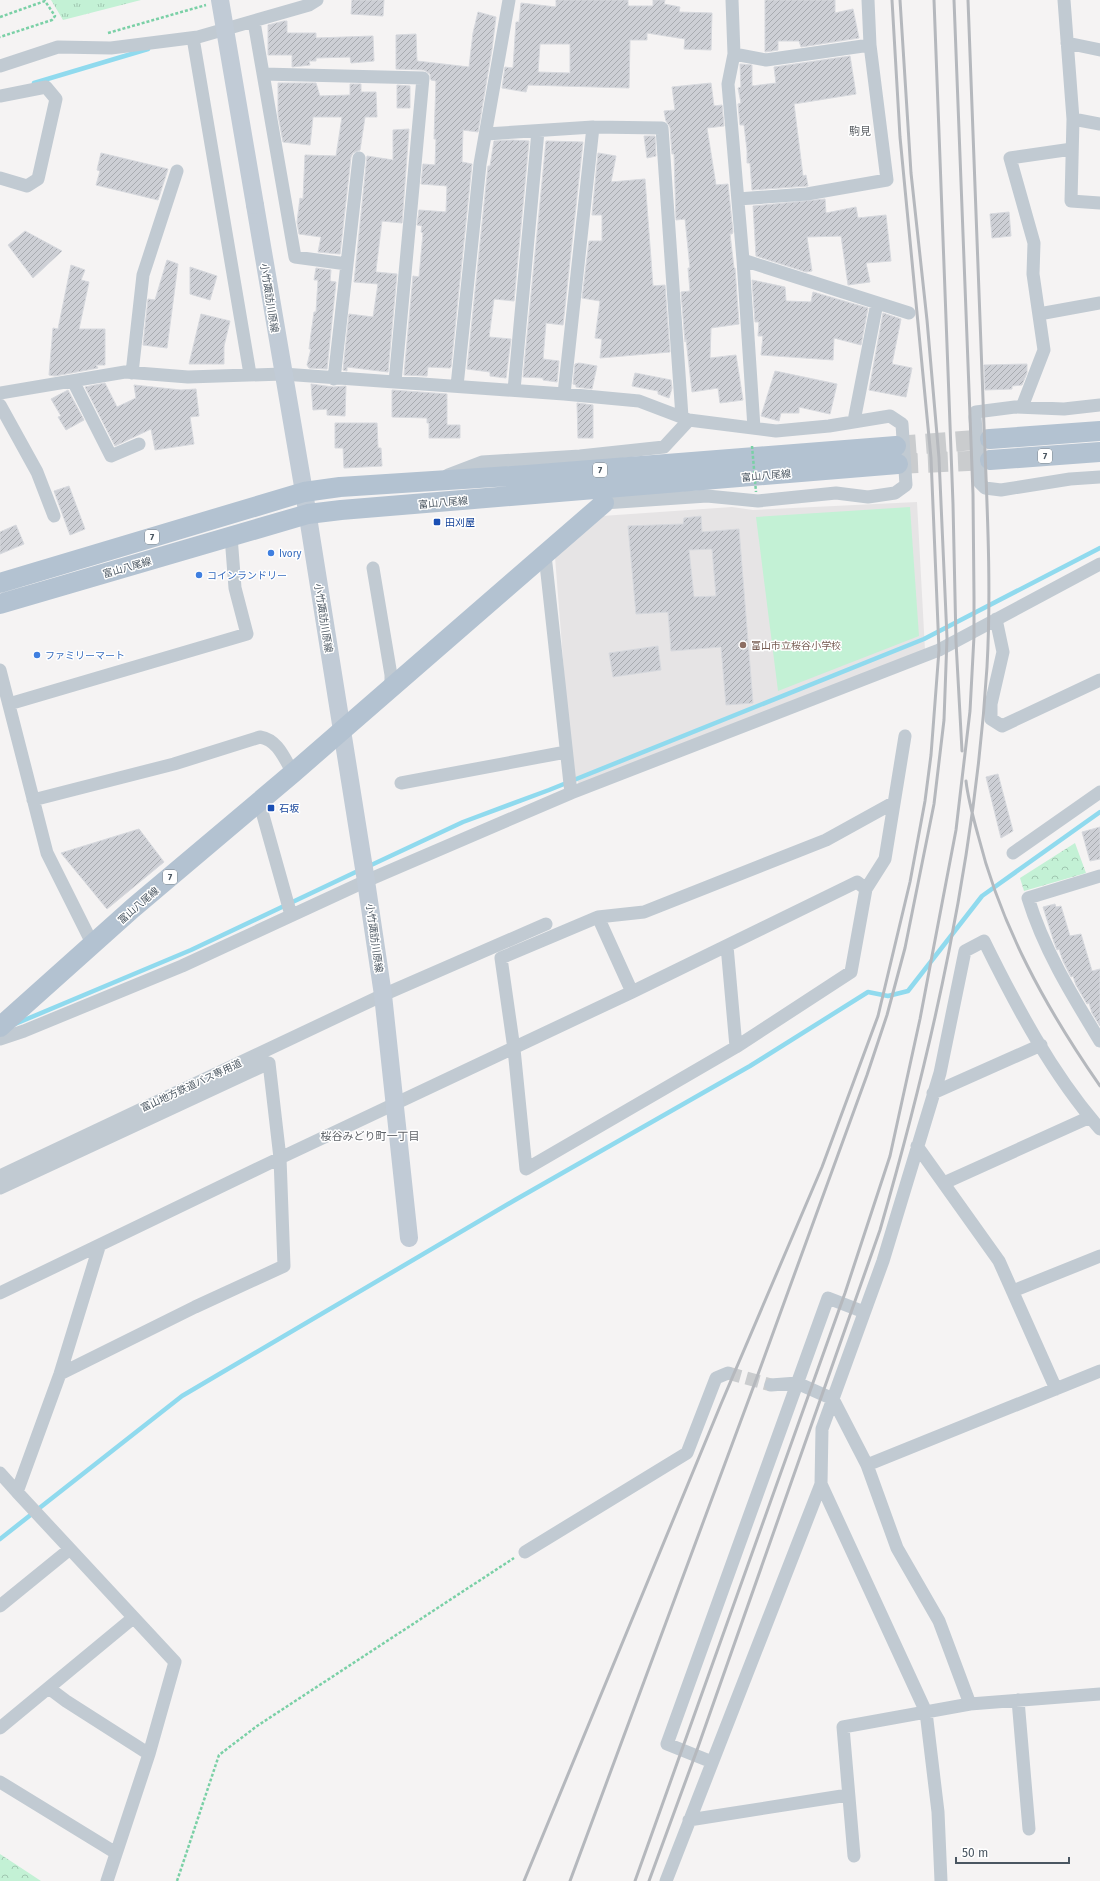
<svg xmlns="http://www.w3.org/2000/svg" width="1100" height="1881" viewBox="0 0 1100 1881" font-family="'Fira Sans','Noto Sans JP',sans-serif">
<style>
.education{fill:#e6e4e5}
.grass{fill:url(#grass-tufts)}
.park{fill:url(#park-crowns)}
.pitch{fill:#c3f1d5}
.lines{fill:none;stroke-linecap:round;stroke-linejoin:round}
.stream{stroke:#90daee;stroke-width:4.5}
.building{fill:url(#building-hatch);stroke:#d7d9de;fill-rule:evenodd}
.street-tunnel{stroke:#caccce;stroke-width:13;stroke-dasharray:13 6;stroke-linecap:butt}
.primary-tunnel{stroke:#caccce;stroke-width:20;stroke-dasharray:20 10;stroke-linecap:butt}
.path{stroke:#7ad0a6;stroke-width:2.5;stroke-dasharray:3 2;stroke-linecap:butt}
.street{stroke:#c1cad2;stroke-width:13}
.secondary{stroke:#c1cbd6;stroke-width:18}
.primary{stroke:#b3c2d1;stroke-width:20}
.rail{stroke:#b5b8bd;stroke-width:3}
.path-bridge{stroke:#7ad0a6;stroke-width:2.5;stroke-dasharray:3 2;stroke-linecap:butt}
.secondary-bridge{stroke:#c1cbd6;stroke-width:18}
.transit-dot{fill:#1a4fb4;stroke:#fff;stroke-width:1.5}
.shop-dot{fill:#3f7fe0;stroke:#fff;stroke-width:1.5}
.education-dot{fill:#8d6e63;stroke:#fff;stroke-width:1.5}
.labels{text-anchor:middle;stroke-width:3;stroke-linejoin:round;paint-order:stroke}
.shield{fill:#fff;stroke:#808990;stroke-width:1}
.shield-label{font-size:9px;font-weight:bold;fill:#4a5661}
.street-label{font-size:10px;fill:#4a5661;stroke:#fff}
.transit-label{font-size:10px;fill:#164399;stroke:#fff;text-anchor:start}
.shop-label{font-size:10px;fill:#366cbe;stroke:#fff;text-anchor:start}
.education-label{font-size:10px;fill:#785e54;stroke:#fff;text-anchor:start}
.neighbourhood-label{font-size:11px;fill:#5f6368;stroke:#fff}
</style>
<defs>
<pattern id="grass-tufts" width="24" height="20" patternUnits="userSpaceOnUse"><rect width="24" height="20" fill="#c3f1d5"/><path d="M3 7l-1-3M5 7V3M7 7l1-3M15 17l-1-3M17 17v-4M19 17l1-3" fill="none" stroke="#a0c6b0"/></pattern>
<pattern id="park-crowns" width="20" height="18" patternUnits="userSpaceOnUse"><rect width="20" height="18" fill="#c3f1d5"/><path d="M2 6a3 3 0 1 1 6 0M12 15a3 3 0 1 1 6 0" fill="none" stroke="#a0c6b0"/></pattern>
<pattern id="building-hatch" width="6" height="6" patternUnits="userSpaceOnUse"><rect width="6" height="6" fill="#cdcfd5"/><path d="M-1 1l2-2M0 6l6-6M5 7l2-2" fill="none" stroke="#a8abb0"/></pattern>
</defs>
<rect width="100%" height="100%" fill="#f5f3f3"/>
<!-- education -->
<path class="education" d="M917,502l8,148 -345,135 -8,-11 -17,-217 47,-41 130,-9 21,3z"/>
<!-- grass -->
<path class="grass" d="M51,0h90l-78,20z"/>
<!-- park -->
<path class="park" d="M1075,843l11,30 -62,18 -4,-13z
M0,1854l41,27h-41z"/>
<!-- pitch -->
<path class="pitch" d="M910,507l9,129 -141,55 -22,-174z"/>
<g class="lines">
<!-- stream -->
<path class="stream" d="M34,83l114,-34
M367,867l96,-45 86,-32 375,-151 176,-91
M15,1024l176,-74 169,-80
M0,1539l182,-143 333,-196 235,-134 118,-74 20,4 20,-5 74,-95 118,-84"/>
</g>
<!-- building -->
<path class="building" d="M352,0h32l-1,16 -32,-2z
M556,0h72v6h25v-6h12l-1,4 16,3 -1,5 33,1 -1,37 -27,-1 1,-10 -38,-6v7h-17l-1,48 -101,-3 -2,7 -24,-4 3,-21 8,1 3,-46h3l2,-19 35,4zM540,44h30v29l-32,-1z
M765,0h70v13l18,-4 6,29 -58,9 -2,-6h-21v9l-13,2z
M478,12l18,5 -4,32 -14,83 -15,-2 -1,32 10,2 -21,203 -1,1 -22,-1 -1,9 -23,-1 9,-99 6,1 4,-44 -2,-1 1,-6 -5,-1 2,-15 27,2 1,-26 -26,-2 2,-20 12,1 1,-26h-2l2,-58 -5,-1 -1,-6 -6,-4 -28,-1v-34l20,-1 1,27 52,6 4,-34z
M284,21h3v12h29v5l57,-2 1,25 -23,2 -1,-6 -34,1v3h-7l1,4 -18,2v-12h-24v-30z
M850,56l6,38 -62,10 9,72 3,-1 2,11 -56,4 -2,-27h-3v-13l-3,-25h-4l-2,-21 3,-1 -3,-15 3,-1 -1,-23 12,1v21l24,-3 -2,-16z
M278,83h38l4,13 30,-1v-11h11v8h15l1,25h-12l-5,33 -7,3 -2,4 -11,97 -22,-2 3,-15 -22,-3 -2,-12 3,-24 3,1 2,-44 31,1 6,-39h-29l-3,28 -27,-3 -5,-27z
M711,83l3,23 8,-1 2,21 -17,2 9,57 12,-1 5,48 -1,2h-2l4,34h1l4,56 -28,4 -1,30 26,-3 7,45 -23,3 -2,-15 -26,4 -6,-53 -1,3 -4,-50 9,-1 -2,-23h2l-5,-49 -9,1 -2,-66h-2l-2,-27 -4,-6 -2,-10 11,-1 -3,-23z
M397,85l13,1v22h-13z
M409,129l-7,94 -20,-2 -6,49v2l21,2 -9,98 -41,-5v4l-4,-1 6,-56 24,3 5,-33 -24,-2 13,-126 26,4v-30z
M644,136h11l1,20 -9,2z
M512,140l17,1 -15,160 -20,-2 -5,38 22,2 -5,39 -16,-2v-4l-23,-3 21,-203h2l4,-25z
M546,141l37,1 -20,183 -17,-2 -3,36 16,2 -2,21 -14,-2v-2l-20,-1z
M101,153l67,16 -10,31 -62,-15 4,-14 -3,-1z
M598,153l18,3 -5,26 34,-3 8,107 12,-1 5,67 -70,6 2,-19 -7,-1 5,-37 -18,-3 7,-57h13v-26h-10z
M825,199l1,14 30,-6 2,11 28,-3 5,46 -25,2 4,19 -22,3 -7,-49 -34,1 5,34 -6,1 -50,-16 -3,-50z
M1009,212l2,24 -19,2 -2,-24z
M25,231l37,20 -29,27 -25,-33z
M167,260l11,4 -11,84 -24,-3 5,-46 7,1z
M71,265l14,5 -4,10 8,2 -10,47h26v36h-9l2,3 -43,8 -6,-1 4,-47 5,1z
M190,267l27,9 -7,24 -20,-6z
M316,268l15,2 -1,11 6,1 -9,87 -18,-1 -2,-3 4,-16h-2l5,-37h2l2,-32h-4z
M752,280l33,7 1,14 25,1 2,-10 55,16 -7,37 -27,-7 -1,22 -72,-5 2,-19h-5l1,-14h-4z
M883,313l18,6 -9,45 20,4 -6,29 -37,-7z
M201,314l29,7 -6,25v18h-35z
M579,363l18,3 -5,23 -16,-2v-2l-3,-1 2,-20z
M1027,364v9l-5,12 -10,1v3l-27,1 -1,-25z
M775,371l62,13 -7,30 -31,-7v6h-18l-2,8 -18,-5z
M635,373l36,7 1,8 -3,10 -11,-4v-3l-26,-5z
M105,383l12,24 19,-9 -2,-13 47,5 15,-1 3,27 -9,1 4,27 -39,6 -4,-21 -36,17 -30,-59z
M311,384l22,3 13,-1 -1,30 -18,-1v-6l-14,1z
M68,390l16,30 -18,10 -8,-13 3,-1 -10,-17z
M392,390l55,4v31h13v13h-31v-15h-2v-5l-35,-1z
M577,403l16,2v33h-15z
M335,423h42l1,25h3l1,18 -38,2 -1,-20h-8z
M69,486l16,43 -15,6 -16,-44z
M701,516l1,16 37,-3 14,174 -27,2 -5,-58 -50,4 -3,-39 -32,2 -8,-88 55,-2 1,-6zM712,549l4,47 -22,1 -5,-47z
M16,525l8,19 -24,10v-22z
M658,646l3,24 -48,7 -4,-24z
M998,774l15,57 -12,7 -15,-61z
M1100,827v32l-10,2 -8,-29z
M139,829l25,33 -57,47 -46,-56z
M1055,904l1,3 5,-1 9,30 11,-2 11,37 8,-2v57l-8,-13 -3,-10 -2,1 -11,-19 -3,-9 -2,1 -8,-16 -4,-12 -2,1 -3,-8 -11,-35z"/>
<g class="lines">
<!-- street-tunnel -->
<path class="street-tunnel" d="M728,1373l43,12"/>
<!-- primary-tunnel -->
<path class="primary-tunnel" d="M896,446l94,-7
M898,464l92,-4"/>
<!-- path -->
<path class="path" d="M0,17l45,-16 10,15 -3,4 -52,17
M108,33l98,-28
M177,1881l42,-126 38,-29 257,-168"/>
<!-- street -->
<path class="street" d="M732,0l2,54 -6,30 15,176 11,168
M868,0l2,45
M1064,0l9,119 -2,82 29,2
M254,22l41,235 52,7
M193,38l57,336
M1067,43l33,7
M734,54l32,6 104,-15 17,135 -80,14 -69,5
M0,66l58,-19 53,1 87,-11 111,-32 8,-5
M263,74l160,4 -28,304
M0,96l46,-9 10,12 -18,80 -11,7 -27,-8
M1073,119l27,5
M486,134l107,-7 69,1 20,289
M743,260l166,53
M1039,314l61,-11
M132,373l11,-98 34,-104
M334,379l25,-221
M73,381l38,75 28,-12
M457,386l23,-222 29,-164
M514,390l24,-259
M0,393l125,-21 63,5 95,-3 281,20 75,7 50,19 87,11 53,-5 61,-10 12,8 4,61 -11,8 -27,4 -32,-4 -78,8 -51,-5 -103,7
M564,394l29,-267
M0,405l37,67 17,44
M1100,405l-36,4 -49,-2 -39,5 -1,5 5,66 5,5 16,2 69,-11 30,-2
M1022,407l22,-57 -11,-76 1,-31 -24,-85 62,-9
M854,421l23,-118
M448,475l34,-13 98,-6 84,-9 25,-27
M545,555l26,238
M373,568l18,107v13
M996,619l7,33 -12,52v15l11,7 98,-46
M0,670l47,183 46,92
M9,704l238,-70 -12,-46 -4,-52
M401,783l165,-31
M33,800l141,-36 86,-27c18,3 24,21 33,36
M259,801l32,114
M1013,853l87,-61
M1100,876l-72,22c16,52 44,97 72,143
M866,889l19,-30 20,-123
M598,917l46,-5 182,-72 67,-37
M632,992l-34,-75 -97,41 13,91 12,120 210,-122 -9,-101
M0,1039l24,-8 158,-65 184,-85 205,-88 368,-143 161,-86
M933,1093l108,-48
M917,1146l82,115 57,128
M0,1176l383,-181 163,-71
M944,1183l146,-66
M0,1188l269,-125 11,95 4,108 -89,41 -135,67
M1013,1291l87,-35
M0,1293l280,-135 352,-166 225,-110 9,7 -15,83 -115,75
M771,1385l26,-2 36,16 34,66 30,83 42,73 31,83
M867,1465l233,-94
M0,1473l17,19 43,-118 39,-127
M821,1484l105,228 12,100 3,69
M17,1492l158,170 -26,92 -42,127
M525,1552l162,-99 29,-75 12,-5
M0,1606l70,-57
M50,1689l16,12 83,53
M1018,1700l11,129
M0,1728l133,-110
M712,1762l-45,-18 161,-446 36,14
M0,1782l116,71
M689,1820l159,-25
M854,1856l-11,-129 127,-23 130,-10
M666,1881l155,-397 1,-55 61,-168 57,-188 25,-122 19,-10c32,65 68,133 116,188"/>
<!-- secondary -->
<path class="secondary" d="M255,205l49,287 62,389 17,114 26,243"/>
<!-- primary -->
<path class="primary" d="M990,439l110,-8
M990,460l110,-8
M0,583l304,-91 36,-5 187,-12 369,-29
M0,604l308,-90 33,-4 557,-46
M0,1027l133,-119 160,-135 311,-270"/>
<!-- rail -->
<path class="rail" d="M934,0l19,504 3,138 6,109
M966,781c2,18 7,36 12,54 23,92 68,173 122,251
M524,1881l197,-477 101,-237 56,-151 32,-134 15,-81 6,-46 8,-105 -8,-192 -31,-321 -8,-137
M570,1881l183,-493 114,-313 20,-60 18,-67 29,-144 10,-84 3,-82 -8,-180 -12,-138 -16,-147 -11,-173
M635,1881l210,-588 45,-137 30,-137 36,-189 14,-119 4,-75v-39l-1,-103 -19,-494
M649,1881l48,-131 183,-520c53,-183 95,-372 107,-563 5,-89 -1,-179 -4,-268 -5,-133 -10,-266 -15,-399"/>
<!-- path-bridge -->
<path class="path-bridge" d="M752,446l4,46"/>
<!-- secondary-bridge -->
<path class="secondary-bridge" d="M220,0l35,205"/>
</g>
<!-- markers -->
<g class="transit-dot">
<rect x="433" y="518" width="8" height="8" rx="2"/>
<rect x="267" y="804" width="8" height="8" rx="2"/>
</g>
<g class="shop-dot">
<circle cx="271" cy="553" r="4"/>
<circle cx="199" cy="575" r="4"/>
<circle cx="37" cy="655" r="4"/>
</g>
<circle class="education-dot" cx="743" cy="645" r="4"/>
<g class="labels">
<!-- shield labels -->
<g class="shield">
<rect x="1038" y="449" width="14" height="14" rx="3"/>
<rect x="593" y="463" width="14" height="14" rx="3"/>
<rect x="145" y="530" width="14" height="14" rx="3"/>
<rect x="163" y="870" width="14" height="14" rx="3"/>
</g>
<g class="shield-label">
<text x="1045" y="459">7</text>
<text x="600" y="473">7</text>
<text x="152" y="540">7</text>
<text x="170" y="880">7</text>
</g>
<!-- street labels -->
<g class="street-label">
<text transform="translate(270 298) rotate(81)" y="4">小竹諏訪川原線</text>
<text transform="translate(766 475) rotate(-5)" y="4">富山八尾線</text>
<text transform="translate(443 502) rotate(-5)" y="4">富山八尾線</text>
<text transform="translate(127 567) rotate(-16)" y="4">富山八尾線</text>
<text transform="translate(324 618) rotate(81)" y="4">小竹諏訪川原線</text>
<text transform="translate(138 905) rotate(-41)" y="4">富山八尾線</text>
<text transform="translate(375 938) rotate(82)" y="4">小竹諏訪川原線</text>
<text transform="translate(191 1085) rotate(-25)" y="4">富山地方鉄道バス専用道</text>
</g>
<!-- transit labels -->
<g class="transit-label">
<text x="445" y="526">田刈屋</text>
<text x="279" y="812">石坂</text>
</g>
<!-- shop labels -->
<g class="shop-label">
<text x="279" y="557">Ivory</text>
<text x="207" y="579">コインランドリー</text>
<text x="45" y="659">ファミリーマート</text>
</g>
<!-- education labels -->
<g class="education-label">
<text x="751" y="649">富山市立桜谷小学校</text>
</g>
<!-- neighbourhood labels -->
<g class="neighbourhood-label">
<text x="860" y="135">駒見</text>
<text x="370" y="1140">桜谷みどり町一丁目</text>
</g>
</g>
<!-- scale -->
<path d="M956 1857v6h113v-6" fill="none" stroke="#4a5661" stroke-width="2"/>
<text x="962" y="1857" font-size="12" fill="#4a5661" stroke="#ffffff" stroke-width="3" paint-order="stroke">50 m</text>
</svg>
